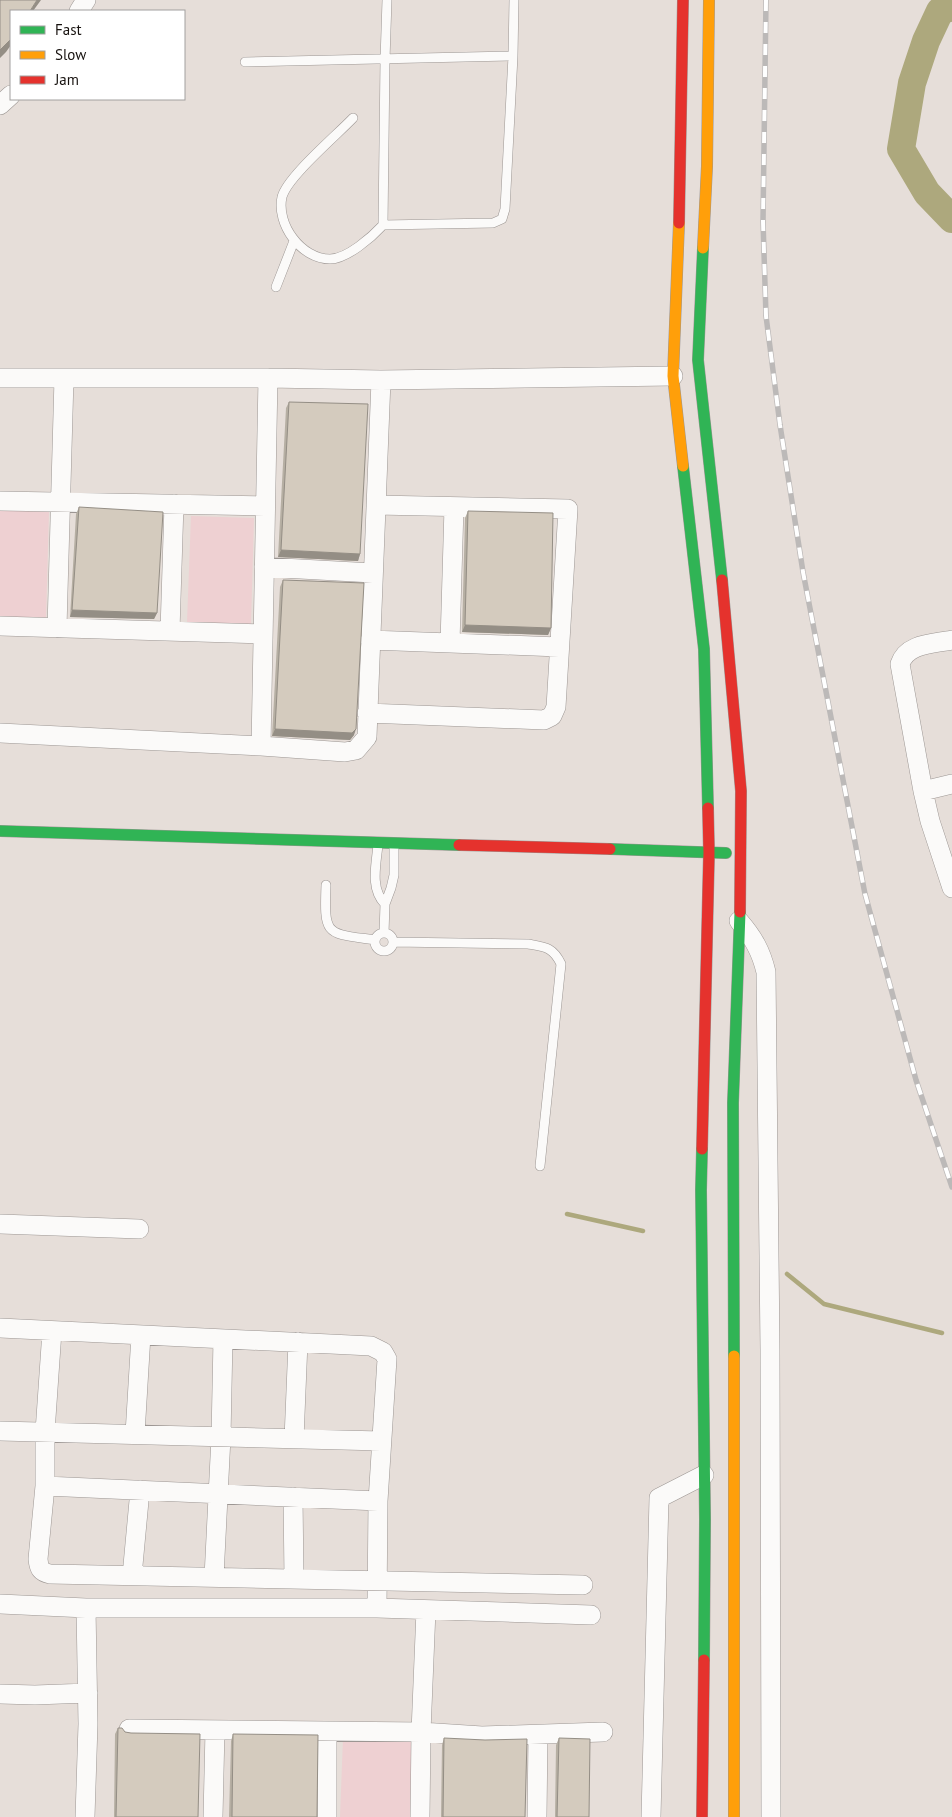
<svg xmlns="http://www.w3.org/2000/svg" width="952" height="1817" viewBox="0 0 952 1817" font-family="'PT Sans',sans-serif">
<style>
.green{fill:#eed0d2}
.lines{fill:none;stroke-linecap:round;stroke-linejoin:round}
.stream{stroke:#ada87d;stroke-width:4.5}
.river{stroke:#ada87d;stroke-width:28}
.lane-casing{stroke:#9c9693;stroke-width:10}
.street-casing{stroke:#9c9693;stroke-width:20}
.fast-casing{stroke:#9c9693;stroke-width:12}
.slow-casing{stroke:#9c9693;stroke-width:12}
.jam-casing{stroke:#9c9693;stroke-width:12}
.lane{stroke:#fbfaf9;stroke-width:9}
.street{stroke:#fbfaf9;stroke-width:19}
.fast{stroke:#30b455;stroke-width:11}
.slow{stroke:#ff9f0a;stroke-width:11}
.jam{stroke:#e5322d;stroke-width:11}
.rail-casing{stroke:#bcb9b8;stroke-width:5.5}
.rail{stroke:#fff;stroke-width:4;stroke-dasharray:11;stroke-linecap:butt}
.wall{fill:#b6afa3}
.shaded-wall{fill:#948e85}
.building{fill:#d4cbbe;stroke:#948e85}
</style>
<rect width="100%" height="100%" fill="#e6ded9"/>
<!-- green -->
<path class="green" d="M0,510l49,1 -3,107 -46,-1z
M191,516l63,2 -3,106 -64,-2z
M343,1738l72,1 -2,78h-73z"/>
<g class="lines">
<!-- stream -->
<path class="stream" d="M567,1214l76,17
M787,1274l37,30 118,29"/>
<!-- river -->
<path class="river" d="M952,7l-12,4 -14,30 -14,42 -11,66 26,44 25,26"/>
<!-- lane casing -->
<g class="lane-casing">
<path id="lane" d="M245,62l268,-6
M353,118c-16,17 -66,59 -71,79 -6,27 19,62 48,62 17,0 42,-22 53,-34l2,-165 2,-60
M383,225l110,-2 9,-4 3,-10 8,-153 1,-56
M276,287l18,-46
M378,845c-2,20 -8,44 7,59
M326,885c-2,52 0,48 49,55
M375 942a9 9 0 1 1 18 0a9 9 0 1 1-18 0Z
M384,933l1,-29 6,-16 3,-13v-30
M393,942l135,2c17,3 25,3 33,20l-21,202"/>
</g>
<!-- street casing -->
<g class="street-casing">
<path id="street" d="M79,11l7,-11
M0,105l11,-10
M0,378h268l113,2 292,-4
M0,501l265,5
M264,567l109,6
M0,626l263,8
M57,628l7,-250
M170,631l4,-127
M370,640l189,7
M952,640c-19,4 -45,3 -52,24l23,127 7,30 22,67
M450,643l4,-136
M367,713l177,7 8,-4 4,-9 12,-198 -192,-4
M0,733l261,13 84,6 11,-2 11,-13 14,-357
M261,746l7,-368
M923,791l29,-7
M739,921c14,16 22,30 27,51l4,377 1,468
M0,1224l139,5
M0,1328l371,18 12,6 4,7 -9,142 -1,107
M52,1331l-7,101v54l-7,73c1,10 3,13 12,15l533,11
M0,1431l381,10
M135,1434l6,-99
M294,1439l4,-97
M45,1486l333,15
M293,1497l1,81
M132,1576l8,-86
M214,1577l7,-140 2,-98
M0,1604l86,4h291l214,7
M0,1694l35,1 53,-2
M129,1729l292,3 61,4 121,-4
M85,1817l3,-93 -2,-116
M213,1817l2,-87
M327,1817v-85
M420,1817l1,-85 5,-122
M537,1817l1,-82
M651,1817l8,-319 45,-23"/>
</g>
<!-- fast casing -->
<g class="fast-casing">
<path id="fast" d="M703,248l-5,112 24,220
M683,466l21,183 4,159
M0,831l459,14
M610,849l116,4
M702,1149l-1,41 4,329 -1,141
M734,1356l-1,-253 7,-191"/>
</g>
<!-- slow casing -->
<g class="slow-casing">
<path id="slow" d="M679,223l-6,153 10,90
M703,248l4,-82 2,-166
M734,1356v461"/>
</g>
<!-- jam casing -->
<g class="jam-casing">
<path id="jam" d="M679,223l4,-223
M722,580l19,211 -1,121
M459,845l151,4
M702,1149l7,-296 -1,-45
M702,1817l2,-157"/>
</g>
<!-- lane -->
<use href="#lane" class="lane"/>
<!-- street -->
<use href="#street" class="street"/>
<!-- fast -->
<use href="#fast" class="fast"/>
<!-- slow -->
<use href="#slow" class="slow"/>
<!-- jam -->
<use href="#jam" class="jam"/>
<!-- rail casing -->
<g class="rail-casing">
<path id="rail" d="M766,0l-3,221 3,95 14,109 23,147 62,322 51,186 36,107"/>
</g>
<!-- rail -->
<use href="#rail" class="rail"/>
</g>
<!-- wall -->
<path class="wall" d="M289,402l71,152 -2,7 -80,-4 8,-149z
M79,507l78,106 -3,6 -84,-2 6,-103z
M468,511l83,117 -3,7 -86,-3 3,-114z
M283,580l71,155 -4,5 -78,-4 8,-149z
M118,1728l80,89h-84l1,-83z
M233,1734l84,83h-88l2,-76z
M444,1738l81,79h-84l1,-72z
M559,1738l30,79h-34l1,-72z"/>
<!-- shaded-wall -->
<path class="shaded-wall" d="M37,0h4l-8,11h-3z
M11,39v6l-5,7 -6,6v-8z
M281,550l79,4 -2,7 -80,-4z
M72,610l85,3 -3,6 -84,-2z
M465,625l86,3 -3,7 -86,-3z
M275,729h81l-2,6 -4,5 -78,-4z"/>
<!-- building -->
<path class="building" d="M0,0h37l-7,11h-19v28l-11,11z
M289,402l79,2 -8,150 -79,-4z
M79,507l84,5 -6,101 -85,-3z
M468,511l85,2 -2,115 -86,-3z
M283,580l81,3 -8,146 -4,4 -77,-4z
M118,1728h4l3,4 6,1 69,1 -2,83h-82z
M233,1734l85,1 -1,82h-85z
M444,1738l41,2 42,-1 -2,78h-82z
M559,1738l31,1 -1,78h-32z"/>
<!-- legend -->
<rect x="10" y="10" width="175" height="90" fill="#ffffff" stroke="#a2a09f"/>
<rect x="20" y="26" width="25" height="8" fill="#30b455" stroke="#a2a09f"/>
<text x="55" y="35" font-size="15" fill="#16110e">Fast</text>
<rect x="20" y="51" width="25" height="8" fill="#ff9f0a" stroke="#a2a09f"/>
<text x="55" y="60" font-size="15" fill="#16110e">Slow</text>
<rect x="20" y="76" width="25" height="8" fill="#e5322d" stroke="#a2a09f"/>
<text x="55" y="85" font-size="15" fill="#16110e">Jam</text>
</svg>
